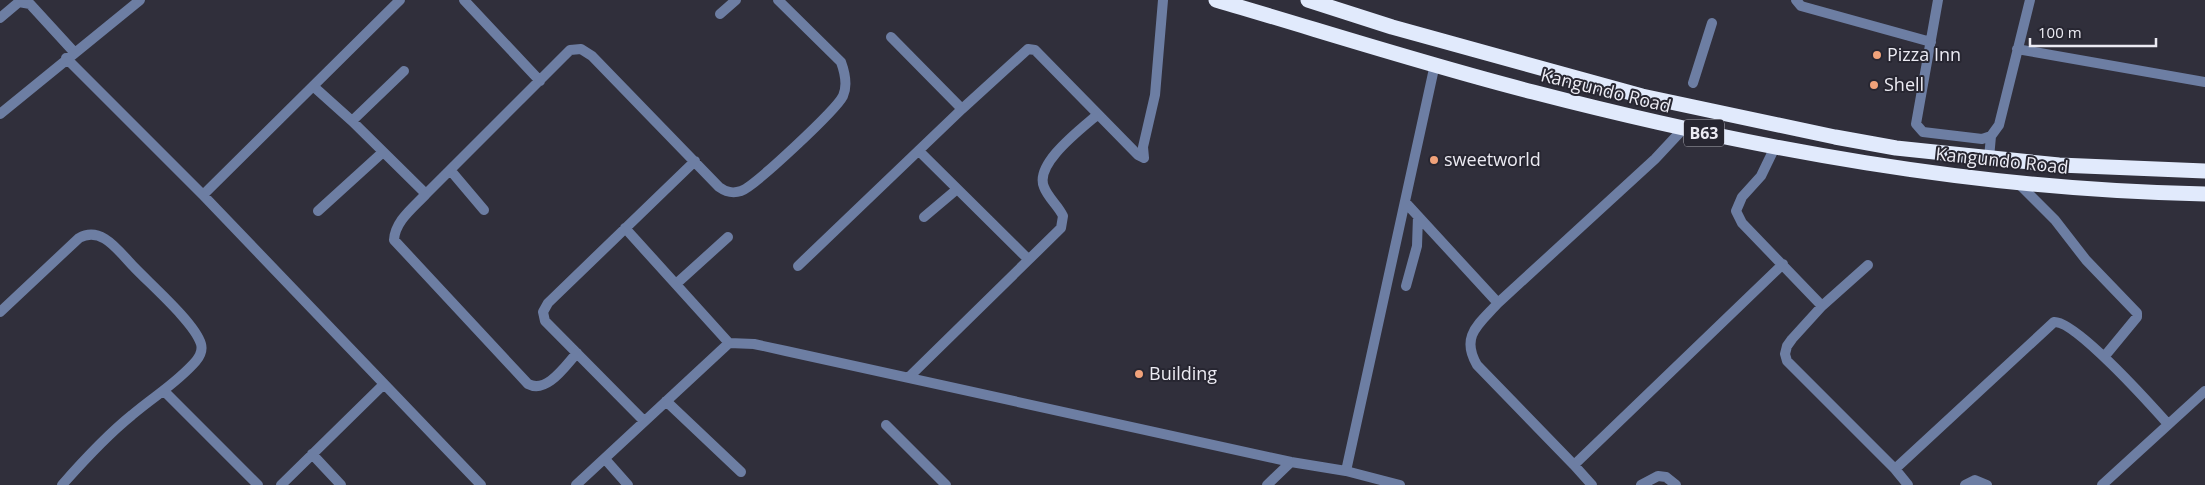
<svg xmlns="http://www.w3.org/2000/svg" width="2205" height="485" viewBox="0 0 2205 485" font-family="'Open Sans',sans-serif">
<style>
.lines{fill:none;stroke-linecap:round;stroke-linejoin:round}
.minor{stroke:#6d7ea3;stroke-width:10}
.highway{stroke:#e1eafc;stroke-width:15}
.poi-dot{fill:#f0a27a;stroke:#272631;stroke-width:2}
.labels{text-anchor:middle;stroke-width:4;stroke-linejoin:round;paint-order:stroke}
.shield{fill:#272631;stroke:#b1b0b9;stroke-width:1}
.shield-label{font-size:16px;font-weight:bold;fill:#ecebf3}
.poi-label{font-size:18px;fill:#ecebf3;stroke:#272631;text-anchor:start}
.street-label{font-size:18px;fill:#ecebf3;stroke:#272631}
</style>
<rect width="100%" height="100%" fill="#302f3b"/>
<g class="lines">
<!-- minor -->
<path class="minor" d="M464,0l76,81
M1796,0l5,6 130,36
M1938,0l-22,124 7,8 59,7 9,-3 8,-11 31,-125
M720,14l16,-14
M0,18l19,-16 11,2 44,48
M891,37l71,72
M2017,49l188,33
M66,58l137,137 278,290
M1693,83l19,-60
M313,86l39,35 74,73 144,-144 11,-1 11,7 127,131c7,5 13,7 22,4 14,-5 95,-81 102,-95 5,-11 2,-23 -2,-34l-63,-62
M0,114l140,-114
M352,121l52,-50
M1683,129l-28,30 -157,144c-19,21 -38,33 -21,62l97,100 209,-201
M1775,147l-14,29 -19,21 -6,14 6,12 80,83
M919,151l109,108
M1989,158l2,-22
M451,171l33,39
M2017,182l38,38 31,40 51,53v4l-33,40
M426,194c-13,14 -31,27 -32,46l134,144c19,10 37,-18 49,-31
M203,195l197,-195
M1405,202l93,101
M318,211l65,-59
M924,217l32,-27
M625,228l104,115
M1868,265l-46,41 -30,33 -5,7 -2,8 2,7 108,108 159,-147c21,-2 97,83 114,102
M798,266l164,-157 66,-60 7,1 103,105 6,3 -1,-11 12,-52 8,-95
M676,284l52,-47
M1406,286l11,-40 1,-30
M0,312l79,-74c23,-13 40,14 55,29 16,17 61,56 67,77 2,7 -1,12 -5,17 -20,23 -42,35 -64,54 -26,21 -48,45 -70,70
M909,377l152,-149 2,-12c-5,-11 -15,-18 -19,-29 -10,-23 37,-58 53,-72
M165,392l93,93
M666,401l75,71
M644,421l-99,-100 -2,-9 5,-9 147,-142
M886,425l60,60
M312,454l29,31
M605,459l23,26
M1574,465l18,20
M1895,469l13,16
M1346,471l89,-407
M281,485l102,-100
M576,485l153,-142 25,1 32,7 505,111 55,9 54,14
M1267,485l24,-23
M1641,485l17,-9 8,1 10,8
M1965,485l10,-5 12,5
M2102,485l103,-94"/>
<!-- highway -->
<path class="highway" d="M1216,0c106,31 211,65 317,92 220,57 445,98 672,102
M1308,0l84,27 250,69 193,41 61,11 163,17 146,6"/>
</g>
<!-- markers -->
<g class="poi-dot">
<circle cx="1877" cy="55" r="5"/>
<circle cx="1874" cy="85" r="5"/>
<circle cx="1434" cy="160" r="5"/>
<circle cx="1139" cy="374" r="5"/>
</g>
<g class="labels">
<!-- shield labels -->
<rect class="shield" x="1684" y="119.5" width="40" height="27" rx="4"/>
<g class="shield-label">
<text x="1704" y="139">B63</text>
</g>
<!-- poi labels -->
<g class="poi-label">
<text x="1887" y="61">Pizza Inn</text>
<text x="1884" y="91">Shell</text>
<text x="1444" y="166">sweetworld</text>
<text x="1149" y="380">Building</text>
</g>
<!-- street labels -->
<g class="street-label">
<text transform="translate(1606 91) rotate(14)" y="6">Kangundo Road</text>
<text transform="translate(2002 161) rotate(6)" y="6">Kangundo Road</text>
</g>
</g>
<!-- scale -->
<path d="M2030 38v8h126v-8" fill="none" stroke="#ecebf3" stroke-width="2.5"/>
<text x="2038" y="38" font-size="15" fill="#ecebf3" stroke="#272631" stroke-width="4" paint-order="stroke">100 m</text>
</svg>
